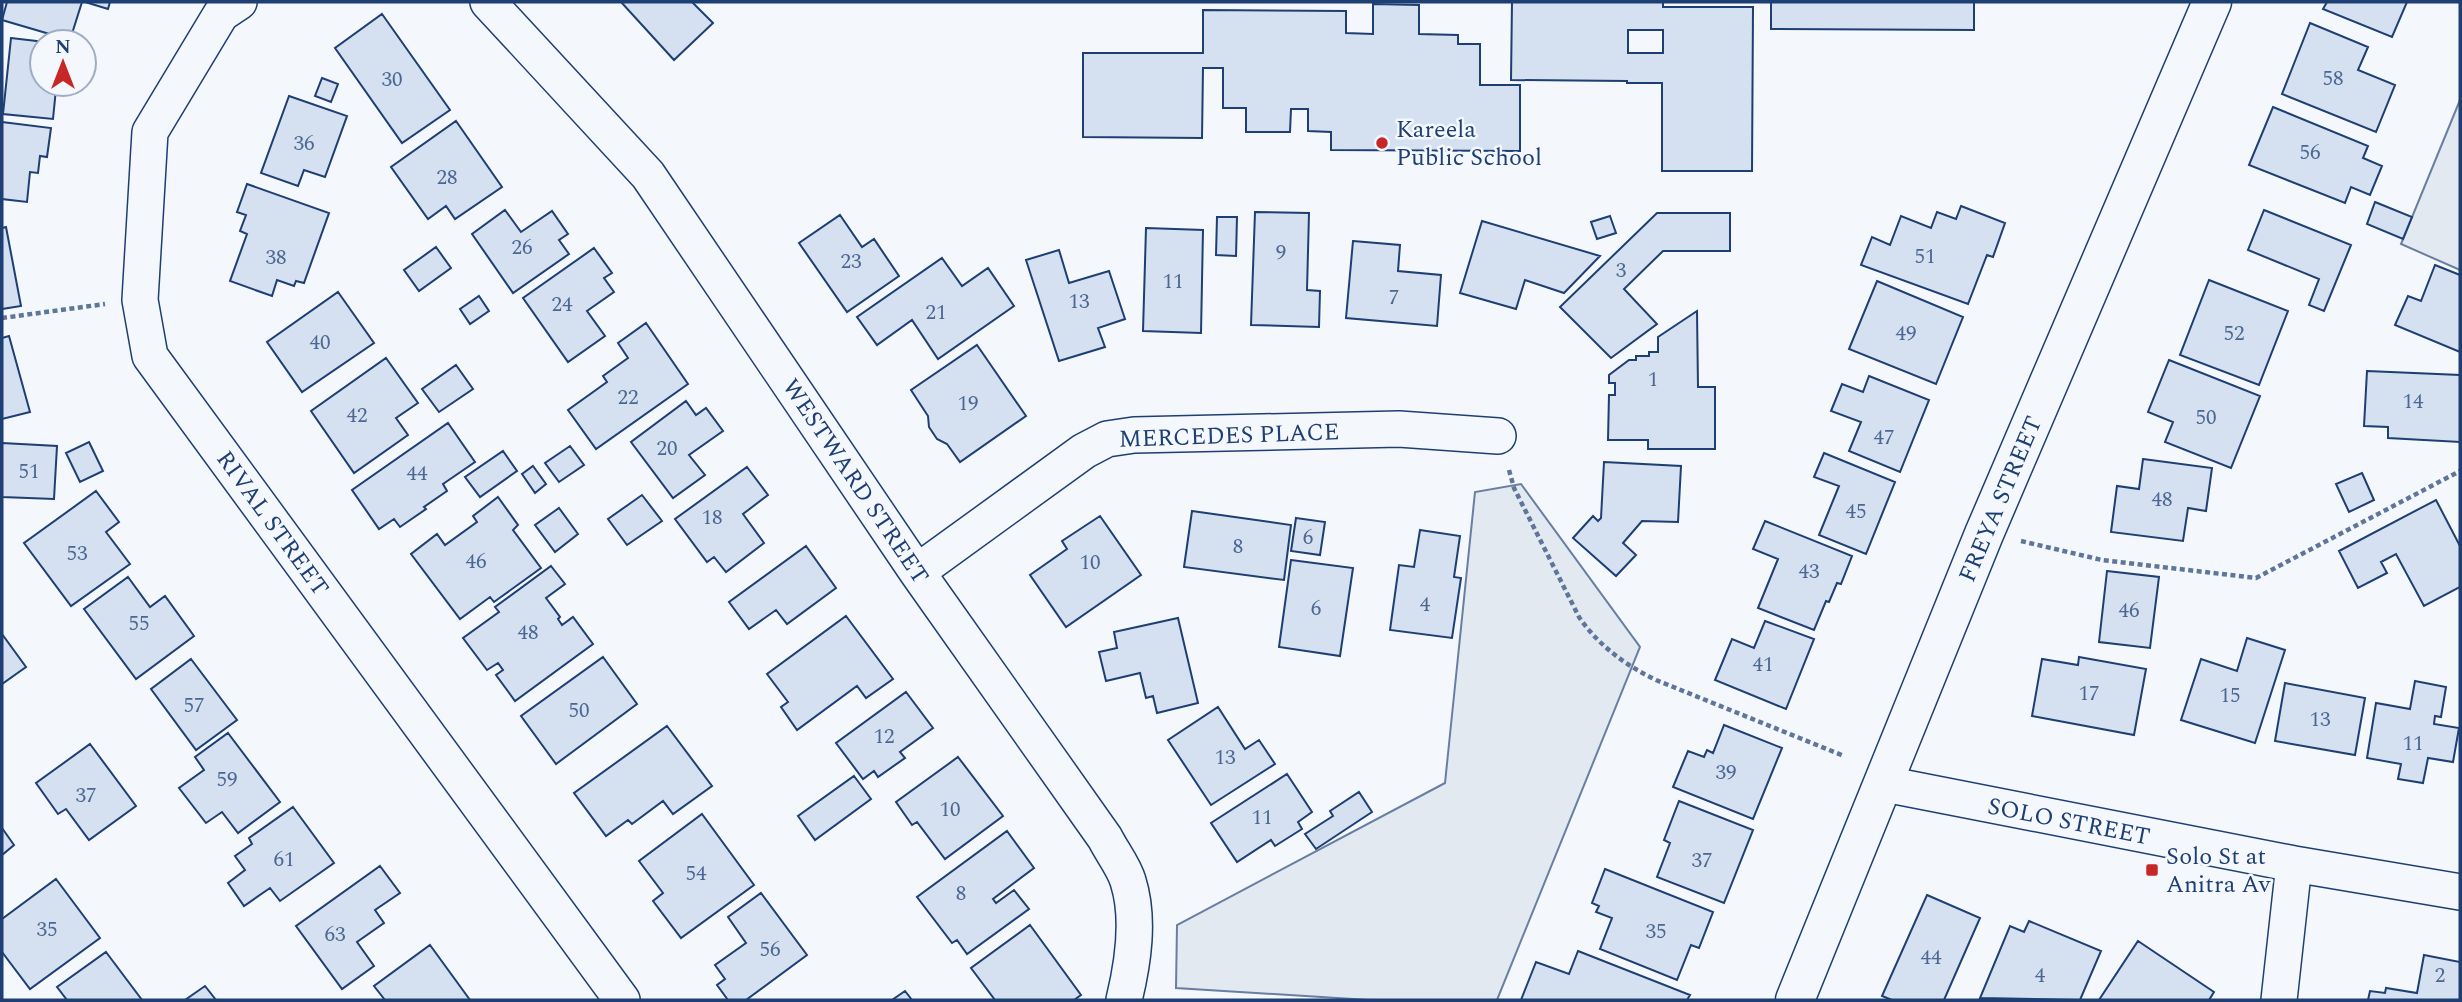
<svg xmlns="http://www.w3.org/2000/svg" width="2462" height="1002" viewBox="0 0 2462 1002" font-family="Spectral,serif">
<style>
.green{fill:#e3e9f0;stroke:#687fa3;stroke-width:2}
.building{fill:#d5e0f0;stroke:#1d3f73;stroke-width:2;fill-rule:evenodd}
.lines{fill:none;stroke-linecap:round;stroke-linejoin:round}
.street-casing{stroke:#1d3f73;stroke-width:38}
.secondary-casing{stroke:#1d3f73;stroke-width:41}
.path{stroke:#5e769c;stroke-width:4.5;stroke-dasharray:5 3.5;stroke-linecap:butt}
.street{stroke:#f4f7fb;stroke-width:35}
.secondary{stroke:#f4f7fb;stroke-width:38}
.poi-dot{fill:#c62828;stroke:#f4f7fb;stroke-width:2.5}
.labels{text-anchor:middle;stroke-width:5;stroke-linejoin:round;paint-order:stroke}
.number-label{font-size:21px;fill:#4b6792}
.poi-label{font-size:24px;fill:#1d3f73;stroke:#f4f7fb;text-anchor:start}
.street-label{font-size:24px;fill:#1d3f73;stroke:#f4f7fb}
</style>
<rect width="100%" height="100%" fill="#f4f7fb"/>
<!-- green -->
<path class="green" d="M2460,100v170l-59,-26z
M1521,484l119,163 -143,353h-128l-193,-12 1,-63 268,-142 30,-291z"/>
<!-- building -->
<path class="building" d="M7,2h75l-12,38 -68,-20z
M85,2h25l-2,7z
M621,2h71l21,21 -39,37z
M1512,2h151v5h90l-1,164h-90v-88h-35v-2l-116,-1zM1628,30h35v23h-35z
M1771,2h203v28l-203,-1z
M2327,2h80l-15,35 -69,-28z
M1373,4l46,1v29l39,1v9h22v41h40v66l-189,-1v-18l-23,-1v-22h-17l-1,23h-44v-24h-23v-40h-20l-1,70 -119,-1v-84h120v-43l143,1v22l27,1z
M382,14l68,96 -48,33 -67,-95z
M2310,23l58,24 -10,23 37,15 -19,47 -94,-38z
M11,38l34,4h-3v42h33l-1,6 -18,-1 -3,30 -50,-5z
M322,78l16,6 -7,18 -16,-6z
M289,96l58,20 -22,61 -21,-7 -6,16 -37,-13z
M2273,107l95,39 -5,12 19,8 -12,29 -19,-8 -6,16 -96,-38z
M456,121l46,66 -47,32 -9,-13 -18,13 -37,-52z
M2,122l49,6 -4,29 -7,-1 -2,17 -8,-1 -3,30 -25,-3z
M247,184l82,29 -25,70 -8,-2 -2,5 -17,-6 -5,16 -42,-15 17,-47 -7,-3 6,-16 -9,-3z
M2375,202l37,15 -9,22 -36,-15z
M1961,206l44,17 -12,34 -6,-2 -19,49 -107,-39 11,-28 18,8 11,-29 30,12 6,-16 19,7z
M505,210l16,22 31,-21 16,23 -9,6 10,14 -56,39 -41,-59z
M2264,210l87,35 -27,66 -15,-6 10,-26 -71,-29z
M1255,212l54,1 -2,77 13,1 -1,36 -68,-2z
M1657,213h73v38h-67l-39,38 33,35 -46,34 -51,-51z
M840,215l22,32 12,-8 25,37 -52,36 -48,-69z
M1610,216l6,17 -19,6 -6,-17z
M1217,217h20l-1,39 -20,-1z
M1482,221l118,35 -36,37 -39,-13 -9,29 -56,-16z
M6,227l15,79 -19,3v-81z
M1146,228l57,2 -2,103 -58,-2z
M1353,241l47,4 -2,26 43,4 -4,51 -91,-8z
M436,247l15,21 -32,23 -15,-21z
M594,248l18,25 -8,5 10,14 -27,19 18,25 -37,26 -45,-64z
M1059,250l10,33 40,-12 16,48 -27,9 7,19 -46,14 -33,-101z
M942,258l20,28 26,-18 26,38 -76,53 -26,-39 -35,25 -20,-28z
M2435,265l25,10v77l-65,-27 13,-29 13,5z
M2209,280l79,31 -29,74 -79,-30z
M1877,281l86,36 -27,67 -87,-35z
M338,292l36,51 -72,49 -35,-50z
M479,296l10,15 -19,13 -10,-15z
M1697,311l1,76h17v62h-67v-9h-40l1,-45h6v-12h-6v-8l20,-15h7v-4h13v-4h9v-15z
M646,323l42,61 -92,65 -28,-39 39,-28 -4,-6 25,-18 -10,-15z
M9,336l21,76 -28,7v-81z
M977,345l49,71 -66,46 -13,-18 -10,-5 -8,-12 -1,-11 -17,-26z
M386,358l32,45 -22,15 12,17 -54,38 -43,-62z
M2169,360l91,36 -29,72 -66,-26 8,-20 -25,-10z
M456,365l17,24 -34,23 -17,-23z
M2367,371l93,4v67l-72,-4v-11l-24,-1z
M1869,376l60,24 -29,72 -51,-21 12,-29 -30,-11 11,-27 21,8z
M686,401l10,14 10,-7 17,23 -34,24 16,20 -32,23 -42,-56z
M448,423l27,39 -32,22 4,7 -23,16 2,2 -26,18 -6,-8 -15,10 -27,-39z
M89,442l14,29 -23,11 -14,-29z
M2,443l55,3 -3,53 -52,-2z
M570,446l14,19 -25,17 -14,-19z
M503,451l14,20 -37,26 -15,-20z
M1824,453l71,29 -29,72 -47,-19 20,-49 -25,-9z
M2143,459l69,9 -6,43 -18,-3 -5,33 -72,-9 6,-46 22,3z
M1604,462l77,4 -3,56 -36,-1 -19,22 13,12 -20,21 -43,-38 20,-22 5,5 3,-3z
M533,466l13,18 -11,9 -13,-19z
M747,467l21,28 -25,19 21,29 -38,29 -12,-15 -7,5 -32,-43z
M2362,473l12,27 -25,12 -13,-28z
M96,491l23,31 -13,10 24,32 -59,42 -47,-63z
M642,495l20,26 -35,24 -19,-26z
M498,497l20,28 -5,5 28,38 -47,34 -4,-5 -30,22 -49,-65 26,-20 8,11 32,-23 -4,-6z
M2436,500l24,46v41l-36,19 -28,-52 -15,8 6,11 -29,15 -19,-37z
M559,508l19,26 -23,18 -20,-27z
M1192,511l99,14 -7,55 -100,-13z
M1100,516l41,59 -75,52 -36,-52 37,-26 -5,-8z
M1296,518l29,4 -5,33 -29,-4z
M1765,521l87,35 -11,28 -4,-1 -8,19 -3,-1 -12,29 -56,-22 20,-49 -25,-10z
M1420,530l40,6 -6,41 7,1 -9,60 -62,-8 9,-65 15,2z
M806,546l30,42 -49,36 -11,-14 -27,19 -20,-27z
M1291,560l62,8 -13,88 -61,-9z
M551,566l14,18 -19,14 14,19 -2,2 4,6 11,-8 20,27 -78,57 -19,-26 7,-5 -5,-7 -11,7 -24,-32 36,-26 -4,-5z
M2107,571l52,6 -9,71 -51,-6z
M128,577l22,30 15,-11 29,40 -58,43 -52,-70z
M846,616l47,63 -27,19 -9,-12 -60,44 -16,-23 7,-5 -21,-28z
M1178,618l20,85 -41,10 -4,-17 -7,2 -6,-25 -34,8 -7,-29 18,-4 -3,-16z
M1765,621l49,18 -28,70 -71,-29 17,-41 22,9z
M2,634l24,33 -24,17z
M2247,638l38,12 -30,93 -74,-23 20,-61 36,12z
M603,657l34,47 -81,60 -35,-48z
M2079,657l67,12 -12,66 -102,-19 10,-57 36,6z
M191,659l46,61 -41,30 -45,-61z
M2415,681l31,6 -5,30 -6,-1 -1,8 25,4 -6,34 -25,-4 -5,25 -25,-4 3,-15 -34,-6 9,-55 34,6z
M2285,683l80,15 -10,57 -80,-14z
M906,692l27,36 -33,24 5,6 -27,19 -4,-6 -11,8 -27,-36z
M1218,707l27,42 14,-9 16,24 -64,41 -43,-65z
M1724,725l58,23 -29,71 -80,-32 15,-36 16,6 3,-7 6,3z
M667,726l45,60 -39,28 -10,-13 -31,23 -4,-4 -22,16 -32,-43z
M228,733l52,69 -42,31 -16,-21 -16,11 -27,-35 25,-18 -9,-13z
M90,744l46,62 -47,34 -23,-31 -8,5 -22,-31z
M958,757l45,59 -58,43 -28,-37 -5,3 -16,-23z
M1287,774l25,38 -14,10 4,7 -27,17 -4,-6 -34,22 -26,-39z
M854,776l17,23 -56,41 -17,-24z
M1359,792l13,20 -56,37 -11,-15 28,-18 -3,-5z
M1679,801l74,29 -29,73 -67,-26 13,-34 -6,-3z
M293,807l41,56 -54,38 -10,-13 -26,18 -16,-23 17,-13 -10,-14 17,-12 -3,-6z
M702,814l52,71 -73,53 -28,-37 10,-8 -24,-32z
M2,828l12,17 -12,10z
M1007,831l27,37 -41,31 3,4 18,-13 15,19 -62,45 -10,-14 -5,3 -35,-46z
M380,866l20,27 -25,17 9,13 -27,19 17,24 -32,23 -46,-63z
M1605,869l108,43 -14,36 -8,-3 -14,35 -77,-31 12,-31 -16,-6 3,-6 -7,-3z
M56,879l44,59 -70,51 -28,-37v-33z
M761,893l46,62 -61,45h-18l-11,-15 8,-6 -10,-14 31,-22 -18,-26z
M1927,895l53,23 -36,82h-52l-10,-4z
M2029,921l72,30 -21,49 -100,-2 30,-72 14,6z
M1030,925l51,70 -7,5h-79l-24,-32z
M2138,941l76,51 -5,8h-110z
M430,945l40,55h-85l-11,-14z
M1578,951l112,44 -3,5h-166l15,-38 33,12z
M106,952l36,48h-75l-10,-13z
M2424,955l36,7v38h-92l2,-9 15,2 1,-5 31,5z
M205,986l11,14h-31z
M905,991l7,9h-20z"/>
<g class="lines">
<!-- street casing -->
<g class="street-casing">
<path id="street" d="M239,2l-18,12 -71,118 -10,168 10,56 472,644
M488,2l160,173 269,397 188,266c7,14 19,29 23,43 12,38 5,82 -4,119
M917,572l167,-121 23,-12 27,-4 265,-6 99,7
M1885,784l409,80 166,28
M2279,1000l15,-136"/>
</g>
<!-- secondary casing -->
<g class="secondary-casing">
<path id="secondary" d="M1795,1000l189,-466 228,-532"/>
</g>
<!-- path -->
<path class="path" d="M2,318l103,-14
M1509,470l5,18 65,129c19,28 46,48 77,63l188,76
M2021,541l81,19 154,18 204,-107"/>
<!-- street -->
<use href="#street" class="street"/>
<!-- secondary -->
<use href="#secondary" class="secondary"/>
</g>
<!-- markers -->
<g class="poi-dot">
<circle cx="1382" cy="143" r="7"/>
<rect x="2145" y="863" width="14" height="14" rx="3.5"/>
</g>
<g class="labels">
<!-- number labels -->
<g class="number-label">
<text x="2333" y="85">58</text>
<text x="392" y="86">30</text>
<text x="304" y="150">36</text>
<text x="2310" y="159">56</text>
<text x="447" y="184">28</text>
<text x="522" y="254">26</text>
<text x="1281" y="259">9</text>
<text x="1925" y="263">51</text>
<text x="276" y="264">38</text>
<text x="851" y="268">23</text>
<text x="1621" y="277">3</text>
<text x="1173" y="288">11</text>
<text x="1394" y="304">7</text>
<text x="1079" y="308">13</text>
<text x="562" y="311">24</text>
<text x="936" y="319">21</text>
<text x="1906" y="340">49</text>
<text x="2234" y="340">52</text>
<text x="320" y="349">40</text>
<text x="1653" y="386">1</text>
<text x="628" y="404">22</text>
<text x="2413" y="408">14</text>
<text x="968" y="410">19</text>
<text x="357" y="422">42</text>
<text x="2206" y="424">50</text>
<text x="1884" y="444">47</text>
<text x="667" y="455">20</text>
<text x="29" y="478">51</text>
<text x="417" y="480">44</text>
<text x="2162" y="506">48</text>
<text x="1856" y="518">45</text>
<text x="712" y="524">18</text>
<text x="1308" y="544">6</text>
<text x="1238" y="553">8</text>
<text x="77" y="560">53</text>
<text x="476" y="568">46</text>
<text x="1090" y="569">10</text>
<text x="1809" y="578">43</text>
<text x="1425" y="611">4</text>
<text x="1316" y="615">6</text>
<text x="2129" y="617">46</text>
<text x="139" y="630">55</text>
<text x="528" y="639">48</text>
<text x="1763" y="671">41</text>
<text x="2089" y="700">17</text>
<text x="2230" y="702">15</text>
<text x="194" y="712">57</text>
<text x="579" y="717">50</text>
<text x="2320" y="726">13</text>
<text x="884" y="743">12</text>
<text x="2413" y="750">11</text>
<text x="1225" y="764">13</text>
<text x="1726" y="779">39</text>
<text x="227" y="786">59</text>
<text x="86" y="802">37</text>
<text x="950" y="816">10</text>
<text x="1262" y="824">11</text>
<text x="284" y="866">61</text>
<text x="1702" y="867">37</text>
<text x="696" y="880">54</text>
<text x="961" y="900">8</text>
<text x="47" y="936">35</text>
<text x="1656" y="938">35</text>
<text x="335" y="941">63</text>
<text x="770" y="956">56</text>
<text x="1931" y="964">44</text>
<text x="2040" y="982">4</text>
<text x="2440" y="982">2</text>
</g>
<!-- poi labels -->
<g class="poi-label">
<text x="1396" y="137">Kareela<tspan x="1396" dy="28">Public School</tspan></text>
<text x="2166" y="864">Solo St at<tspan x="2166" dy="28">Anitra Av</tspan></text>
</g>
<!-- street labels -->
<g class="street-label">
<text transform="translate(1229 435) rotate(-2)" y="8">MERCEDES PLACE</text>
<text transform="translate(856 481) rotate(56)" y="8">WESTWARD STREET</text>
<text transform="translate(2000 499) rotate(-67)" y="8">FREYA STREET</text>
<text transform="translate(273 523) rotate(54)" y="8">RIVAL STREET</text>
<text transform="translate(2069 821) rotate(11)" y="8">SOLO STREET</text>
</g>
</g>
<!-- border -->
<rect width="2462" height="1002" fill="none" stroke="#1d3f73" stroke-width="7"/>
<!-- north arrow -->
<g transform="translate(63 63)"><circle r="33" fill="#f4f7fb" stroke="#9eadc5" stroke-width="2"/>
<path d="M0-5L12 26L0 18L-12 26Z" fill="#c62828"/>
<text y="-10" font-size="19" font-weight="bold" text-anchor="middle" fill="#1d3f73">N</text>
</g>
</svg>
